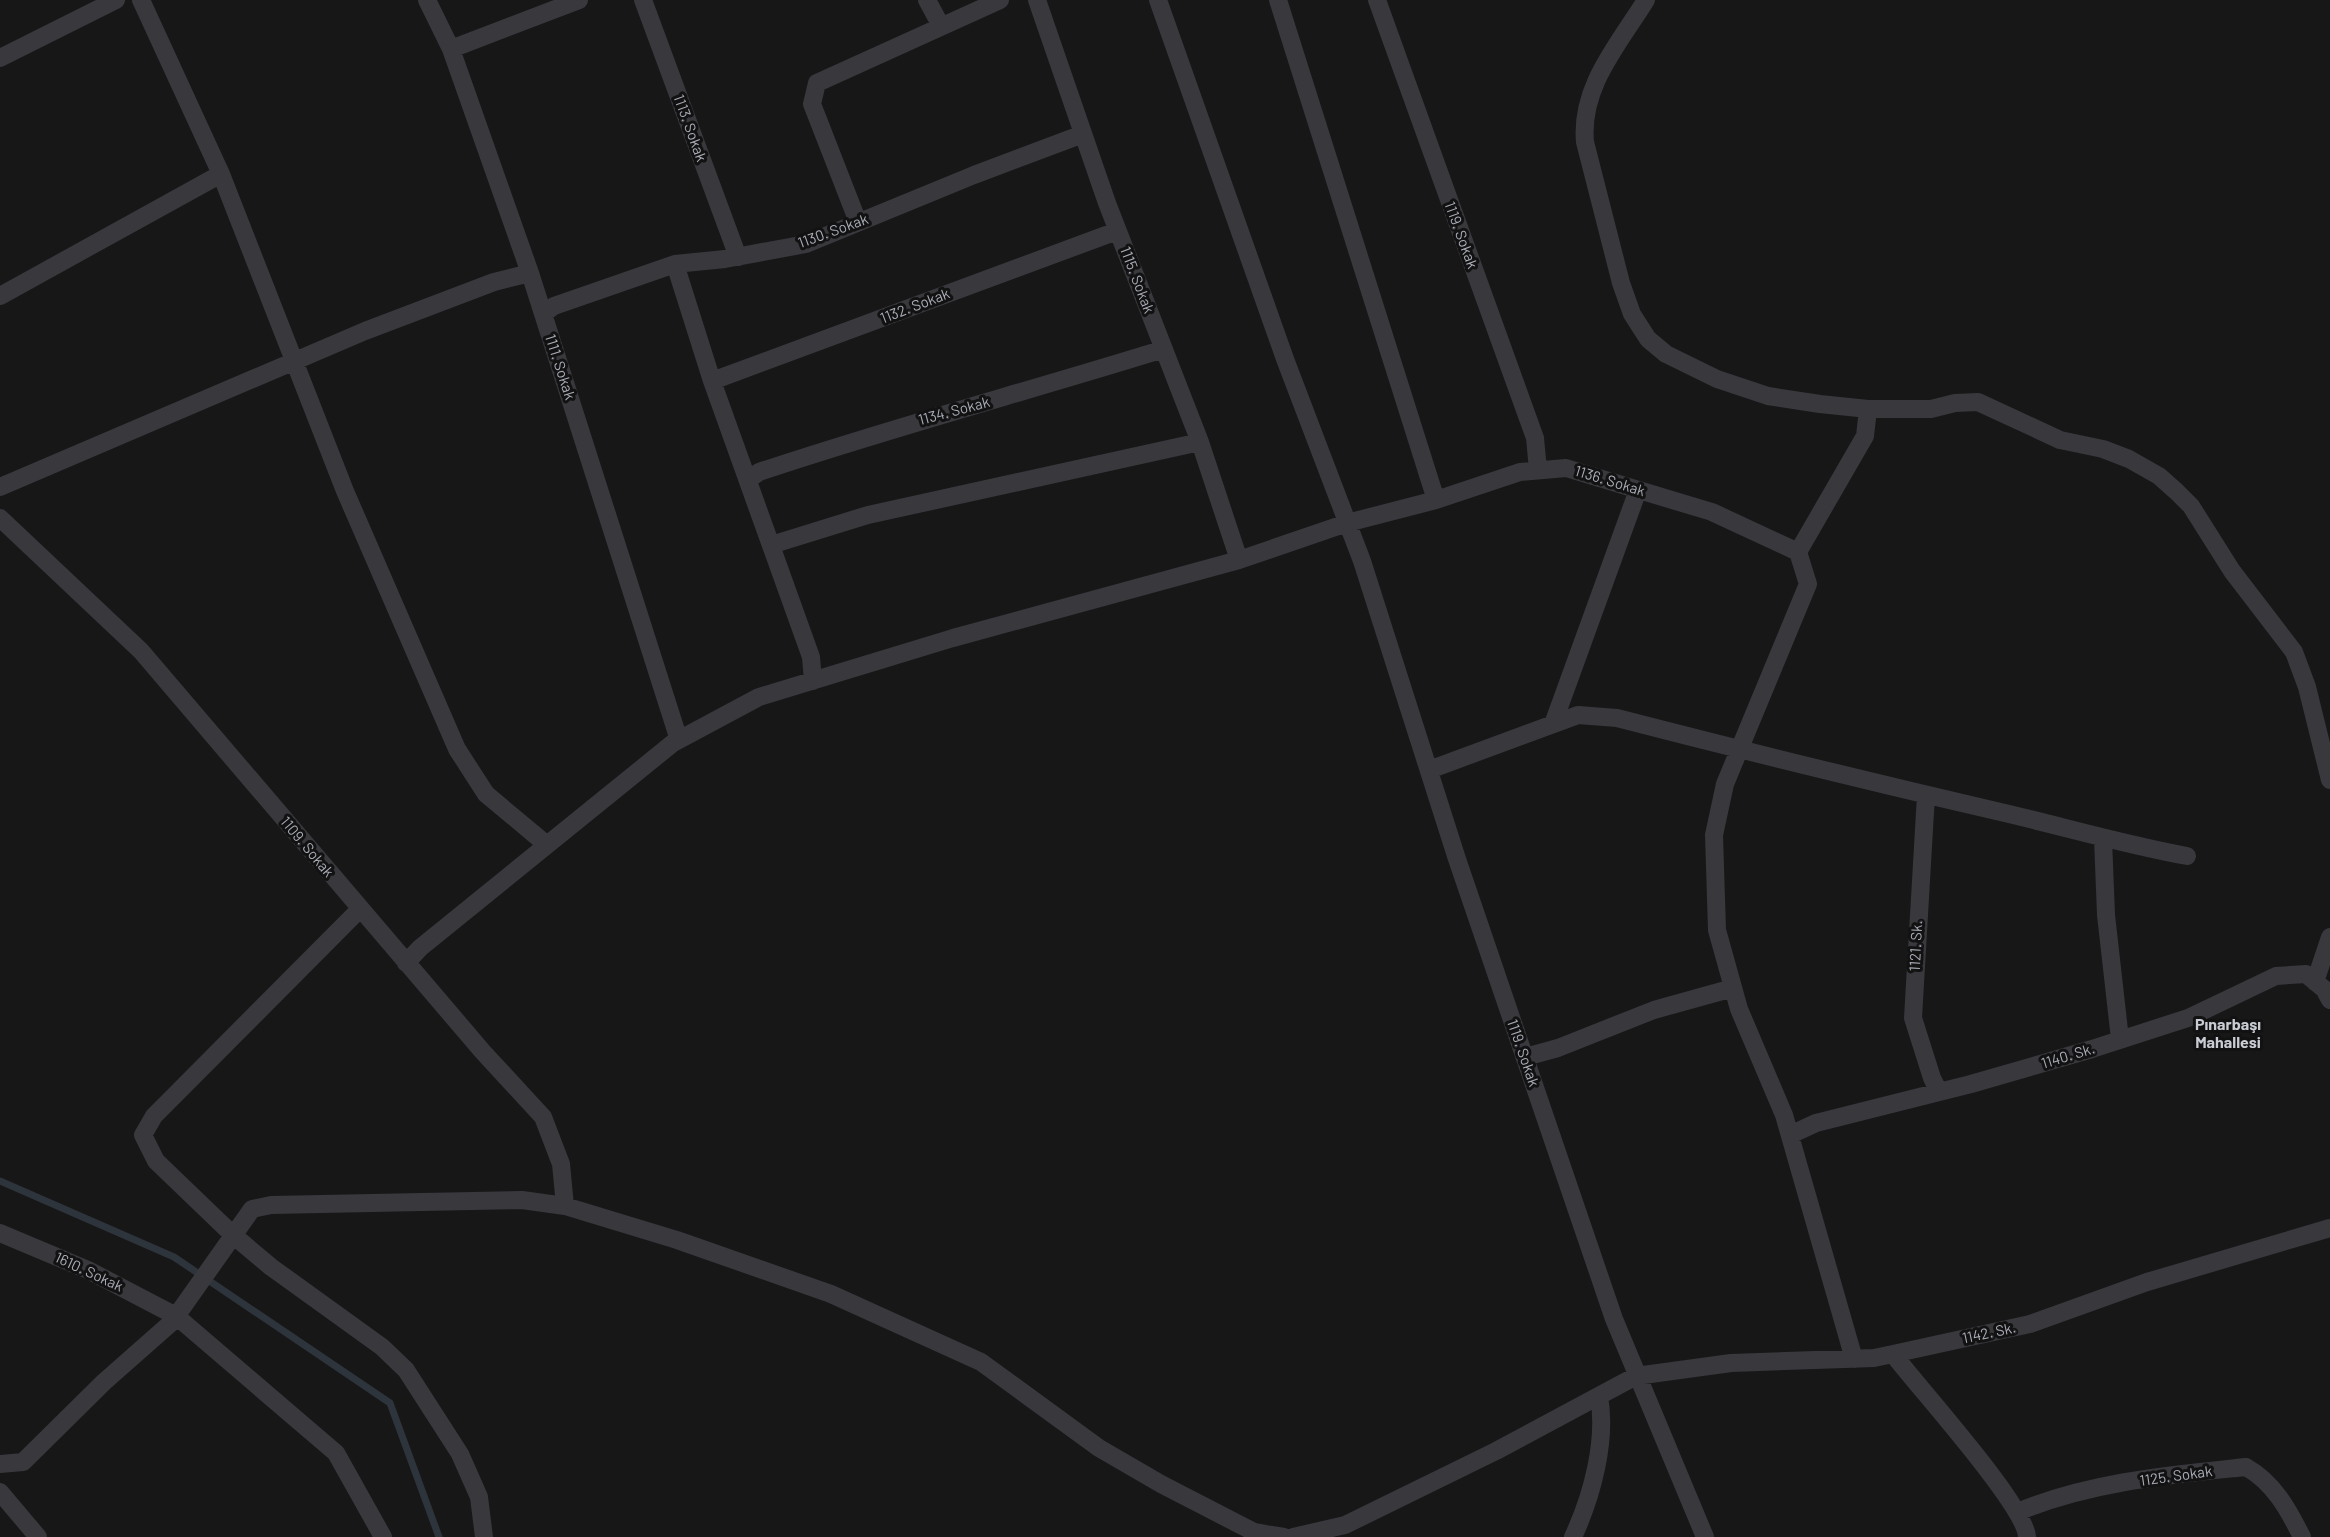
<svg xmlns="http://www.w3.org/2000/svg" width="2330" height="1537" viewBox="0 0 2330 1537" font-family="Barlow,sans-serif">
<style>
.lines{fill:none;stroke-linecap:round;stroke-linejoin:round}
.stream{stroke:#2e343c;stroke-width:7}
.street{stroke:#38383d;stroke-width:18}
.labels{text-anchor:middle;stroke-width:6;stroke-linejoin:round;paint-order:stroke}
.street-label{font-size:15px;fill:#aaadb7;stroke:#121213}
.neighbourhood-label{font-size:16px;font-weight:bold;fill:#caccd4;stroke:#121213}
</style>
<rect width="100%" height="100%" fill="#171718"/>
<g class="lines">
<!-- stream -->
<path class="stream" d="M0,1181l174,76 216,146 49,134"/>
<!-- street -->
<path class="street" d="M141,0l80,174 124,317 112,258 29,45 61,51
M427,0l24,49 79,224 149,467
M643,0l95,257
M927,0l14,26
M1037,0l70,203 93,239 39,118
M1158,0l127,359 77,202 95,298 157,460 91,218
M1278,0l158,500
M1377,0l158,438 3,32
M1646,0c-28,45 -66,87 -61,142l36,141 11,31 16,25 18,15 51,25 51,17 52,8 48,5h63l24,-6 23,-1 82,38 43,9 26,10 30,17 18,16 14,14 41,65 62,81 13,35 23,93
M451,49l128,-49
M0,58l116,-58
M858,222l-46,-118 5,-21 183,-83
M675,264l37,117 99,276 2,24
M0,296l221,-122
M543,314l11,-8 121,-42 50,-5 81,-15 168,-69 109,-41
M712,381l405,-150
M748,480l11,-8c134,-45 270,-81 405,-123
M0,487l365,-156 129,-49 36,-9
M0,518l141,133 342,401 60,65 18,47 4,42
M771,545l97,-30 332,-73
M1553,724l85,-234
M1429,770l149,-55 39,3c124,32 250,63 375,92 66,15 129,34 195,46
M1926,795l-13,223 19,60 7,14
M2103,839l3,76 14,124
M360,909l-206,207 -11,19 13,26 77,74 38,32 111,80 24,23 54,84 19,43 5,40
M406,963l14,-15 253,-205 86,-46 194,-59 286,-78 108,-37 89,-23 84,-28 46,-4 146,44 86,40
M2315,982l15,-45
M1525,1057l33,-9 96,-38 79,-22
M1790,1135l26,-12 155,-39 121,-35 96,-31 88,-42 30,-2 18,15 6,11
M0,1233l88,37 88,46 160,137 47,84
M1893,1354c25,33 133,152 134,183
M1854,1359l-70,-244 -45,-106 -22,-79 -3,-95 11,-51 83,-200 -10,-32 67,-116 3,-27
M0,1464l23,-2 81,-80 68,-60 80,-113 19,-4 251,-5 43,6 112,34 154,54 150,68 118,86 62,36 93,48 30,5
M0,1492l38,45
M2018,1512c71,-30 152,-37 228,-45 28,16 42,42 56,70
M1293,1537l52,-12 151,-74 140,-75 95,-13 143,-5 19,-4 137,-30 117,-42 183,-54
M1573,1537c19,-41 34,-96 26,-141"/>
</g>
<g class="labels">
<!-- street labels -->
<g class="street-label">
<text transform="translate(690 128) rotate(70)" y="5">1113. Sokak</text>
<text transform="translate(833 231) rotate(-20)" y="5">1130. Sokak</text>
<text transform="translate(1461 235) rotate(70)" y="5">1119. Sokak</text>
<text transform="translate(1137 280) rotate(69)" y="5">1115. Sokak</text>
<text transform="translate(915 306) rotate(-21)" y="5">1132. Sokak</text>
<text transform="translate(560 367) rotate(72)" y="5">1111. Sokak</text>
<text transform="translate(954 411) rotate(-15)" y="5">1134. Sokak</text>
<text transform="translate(1610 481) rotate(17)" y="5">1136. Sokak</text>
<text transform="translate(307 847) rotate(50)" y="5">1109. Sokak</text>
<text transform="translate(1916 946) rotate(-87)" y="5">1121. Sk.</text>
<text transform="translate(1523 1053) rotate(71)" y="5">1119. Sokak</text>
<text transform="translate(2068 1056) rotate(-17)" y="5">1140. Sk.</text>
<text transform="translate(89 1272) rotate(25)" y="5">1610. Sokak</text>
<text transform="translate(1989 1333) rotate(-12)" y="5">1142. Sk.</text>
<text transform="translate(2176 1476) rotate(-8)" y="5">1125. Sokak</text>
</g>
<!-- neighbourhood labels -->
<g class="neighbourhood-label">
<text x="2228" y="1030">Pınarbaşı<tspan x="2228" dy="18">Mahallesi</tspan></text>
</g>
</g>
</svg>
